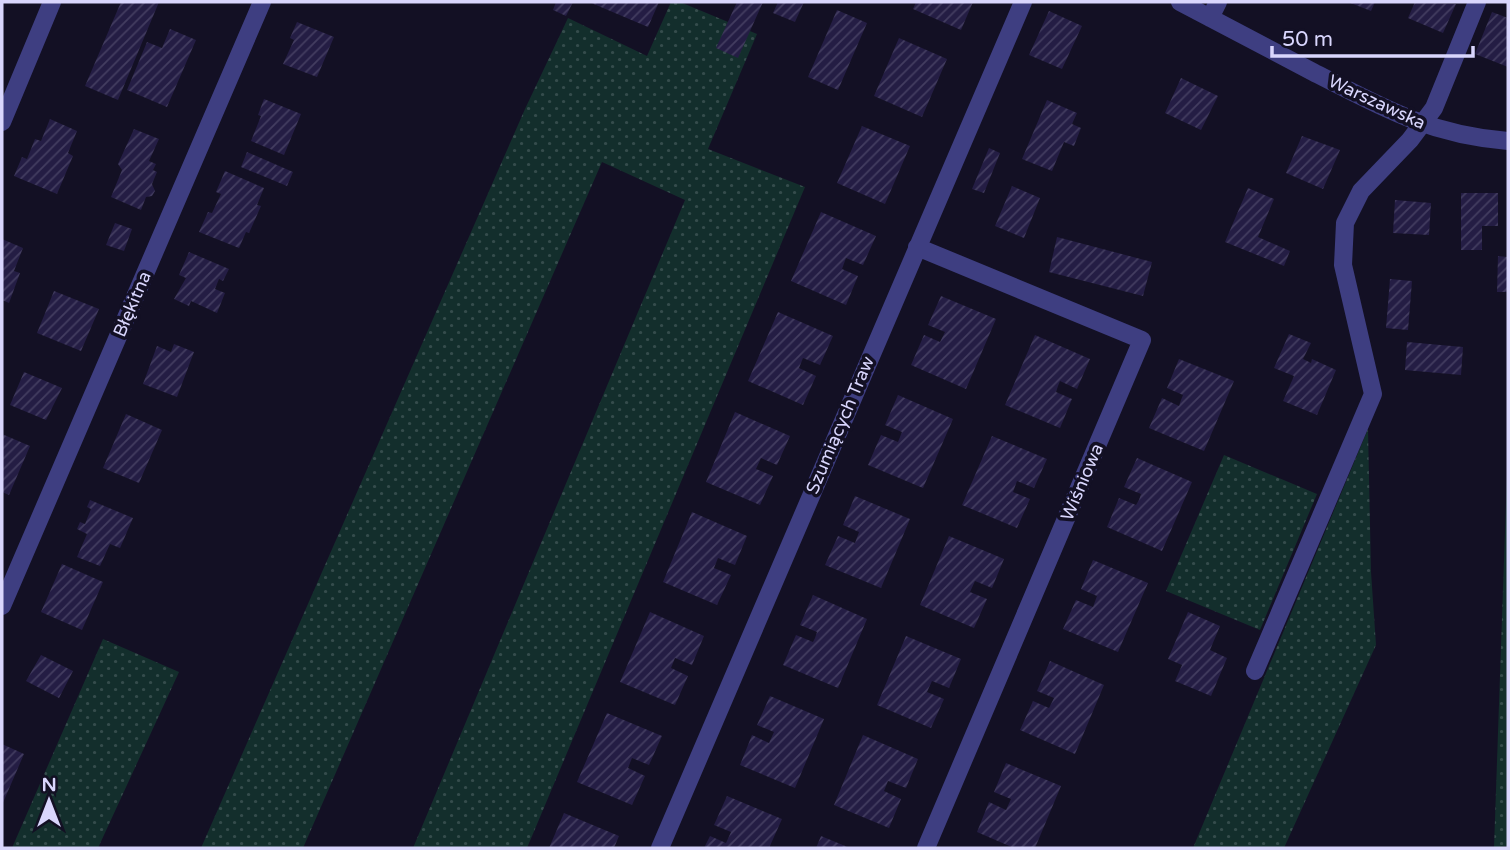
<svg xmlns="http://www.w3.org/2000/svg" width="1510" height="850" viewBox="0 0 1510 850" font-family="'Varela Round',sans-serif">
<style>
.grass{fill:url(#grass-dots)}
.building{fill:url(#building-hatch)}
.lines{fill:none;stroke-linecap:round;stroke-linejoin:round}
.minor{stroke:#3e3e81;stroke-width:18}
.labels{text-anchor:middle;stroke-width:7;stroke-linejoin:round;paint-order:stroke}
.street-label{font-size:18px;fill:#d9d6fd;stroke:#131024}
</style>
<defs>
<pattern id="grass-dots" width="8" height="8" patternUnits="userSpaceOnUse" patternTransform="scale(1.75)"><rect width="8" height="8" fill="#132e2c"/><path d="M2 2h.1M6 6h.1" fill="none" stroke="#354c4c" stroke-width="1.8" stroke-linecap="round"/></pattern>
<pattern id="building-hatch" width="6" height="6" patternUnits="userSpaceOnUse" patternTransform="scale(1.75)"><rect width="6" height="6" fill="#241d44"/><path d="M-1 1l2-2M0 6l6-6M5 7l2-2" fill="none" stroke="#433d60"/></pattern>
</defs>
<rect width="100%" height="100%" fill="#131024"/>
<!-- grass -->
<path class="grass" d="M671,2h9l77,32 -49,115 97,38 -278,661h-114l272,-648 -83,-38 -299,686h-102l324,-739 43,-91 79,38z
M1368,429l3,143 5,73 -92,203h-91z
M1508,445v401l-14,2z
M1224,455l93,39 -57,136 -94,-39z
M103,639l76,33 -81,176h-86z"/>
<!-- building -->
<path class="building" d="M121,2h38l-41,98 -33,-14z
M556,2h17l-7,14 -13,-6z
M589,2h70l-11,25z
M737,2h26l-25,56 -22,-10z
M778,2h26l-9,20 -22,-9z
M916,2h57l-12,28 -48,-21z
M1348,2h27l-4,9z
M1415,2l41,2 -13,29 -35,-15z
M837,10l30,13 -29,67 -30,-13z
M1049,11l33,15 -20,43 -33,-14z
M1492,12l16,6v49l-33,-13z
M297,22l37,15 -17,40 -34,-13 11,-24 -4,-2z
M170,29l26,11 -29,67 -40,-17 20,-48 15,6z
M899,38l48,21 -25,58 -48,-21z
M1181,78l37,18 -17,34 -36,-17z
M264,99l37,15 -17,41 -33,-14 10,-25 -3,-1z
M1047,100l30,13 -5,11 9,4 -7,18 -10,-4 -12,29 -30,-12z
M50,119l27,12 -9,22 5,3 -16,38 -43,-18 8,-19 5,2 8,-20 6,2z
M862,126l48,20 -25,58 -48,-21z
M134,129l25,10 -10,22 7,3 -3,6 4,2 -5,12 3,7 -3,5 -6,1 -5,13 -30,-13 11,-27 -4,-6z
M1302,136l38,14 -17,39 -37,-16z
M989,148l11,5 -16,40 -12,-4z
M247,152l46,20 -6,14 -46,-19z
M225,171l39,17 -7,17 4,1 -12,27 -3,-1 -7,16 -40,-16 9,-20 4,1 9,-19 -5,-2z
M1012,186l28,12 -16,40 -29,-12z
M1248,188l26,11 -16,38 32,14 -6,15 -59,-24z
M1461,193h37v33h-16v24h-21z
M1395,200l36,3 -2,32 -36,-2z
M821,212l55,24 -13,29 -17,-7 -4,11 16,7 -12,29 -55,-24z
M115,223l17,6 -8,22 -18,-6z
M1057,237l95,25 -9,34 -94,-24z
M2,239l21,9 -9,23 6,2 -11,30 -7,-3z
M189,252l40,17 -6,12 -4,-2 -4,10 10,4 -8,20 -26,-12 -2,5 -15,-7 12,-21 -7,-3z
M1498,256l10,1v35h-11z
M1390,279l22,2 -4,49 -22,-2z
M54,291l45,18 -18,42 -44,-18z
M941,296l55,23 -30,70 -55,-24 13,-30 16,7 5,-10 -17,-7z
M778,312l55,24 -13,29 -17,-7 -4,10 17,8 -13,29 -55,-24z
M1289,334l22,9 -8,16 8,4 1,-4 24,11 -19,45 -34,-14 11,-25 -20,-8z
M1035,335l55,24 -13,30 -17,-8 -2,5 -2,6 16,7 -12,29 -55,-23z
M1407,342l56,5 -2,28 -56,-5z
M174,344l20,8 -17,45 -34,-13 14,-38 14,6z
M1179,359l55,22 -30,70 -55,-23 13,-30 17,8 2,-6 2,-5 -16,-7z
M24,372l38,16 -16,32 -36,-15z
M898,395l55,24 -30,69 -55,-23 13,-30 17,7 4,-10 -17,-7z
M735,412l55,24 -13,29 -16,-7 -5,11 17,7 -13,29 -54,-23z
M126,414l36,16 -23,53 -36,-15z
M2,434l28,12 -21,49 -7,-3z
M992,436l55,23 -13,29 -17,-7 -4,11 17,7 -13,29 -55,-23z
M1137,458l55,24 -30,69 -55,-24 12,-29 17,7 3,-5 2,-6 -17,-7z
M855,496l55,23 -29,69 -56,-23 13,-29 17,7 4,-11 -16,-7z
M90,500l43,18 -13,30 -10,-4 -10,22 -23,-9 10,-23 -10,-5 3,-7 5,2 6,-15 -4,-2z
M692,512l55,24 -12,29 -17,-7 -4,10 17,7 -14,30 -54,-23z
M949,536l55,23 -12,29 -17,-7 -5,11 17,7 -13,29 -54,-23z
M1093,560l55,23 -30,69 -55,-23 13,-29 17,7 4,-11 -16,-7z
M62,564l41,18 -21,48 -41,-18z
M813,595l54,24 -29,69 -55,-23 13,-30 17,7 2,-4 2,-6 -17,-7z
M650,612l54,24 -12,29 -17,-7 -4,10 17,8 -13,29 -55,-23z
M1188,612l32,14 -10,24 17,8 -16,38 -36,-15 7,-16 -14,-6z
M906,636l55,23 -12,29 -17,-7 -5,11 17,7 -13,29 -54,-23z
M41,655l32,16 -14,27 -33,-17z
M1050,661l54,24 -29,69 -55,-24 13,-29 16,7 5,-10 -17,-7z
M770,696l54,23 -29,69 -55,-23 12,-30 17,8 5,-11 -17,-7z
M607,713l55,23 -13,29 -17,-7 -4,10 17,8 -13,29 -55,-23z
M863,735l55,24 -12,29 -18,-7 -4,10 17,8 -12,29 -55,-23z
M2,744l22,10 -22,51z
M1006,763l55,23 -26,62h-21l-37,-16 12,-30 17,8 5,-11 -17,-7z
M727,796l55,23 -13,29h-65l6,-12 16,7 5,-11 -17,-7z
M564,813l55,23 -5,12h-65z
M821,836l29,12h-34z"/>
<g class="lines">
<!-- minor -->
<path class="minor" d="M1180,2c44,23 88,46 133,70 68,35 117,63 195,69
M1210,18l8,-16
M2,122l50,-120
M917,247l225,93 -216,508
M2,606l260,-604
M1255,671l118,-277 -30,-129 2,-42 16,-32 49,-51 24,-32 43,-106
M660,848l363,-846"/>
</g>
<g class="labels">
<!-- street labels -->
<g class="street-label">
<text transform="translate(1377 102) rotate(25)" y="6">Warszawska</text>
<text transform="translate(132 304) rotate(-67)" y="6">Błękitna</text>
<text transform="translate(840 425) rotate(-67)" y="6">Szumiących Traw</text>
<text transform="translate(1082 482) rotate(-67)" y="6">Wiśniowa</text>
</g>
</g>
<!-- border -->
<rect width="1510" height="850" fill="none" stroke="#d9d6fd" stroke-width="7"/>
<!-- north arrow -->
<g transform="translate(49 801)" stroke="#131024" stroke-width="5" paint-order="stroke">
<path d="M0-5L12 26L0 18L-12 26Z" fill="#d9d6fd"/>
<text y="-10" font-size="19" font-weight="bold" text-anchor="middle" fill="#d9d6fd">N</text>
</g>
<!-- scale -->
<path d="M1272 46v10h201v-10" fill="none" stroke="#d9d6fd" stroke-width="3.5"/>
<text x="1282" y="46" font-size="21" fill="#d9d6fd" stroke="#131024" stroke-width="5" paint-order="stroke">50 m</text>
</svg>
